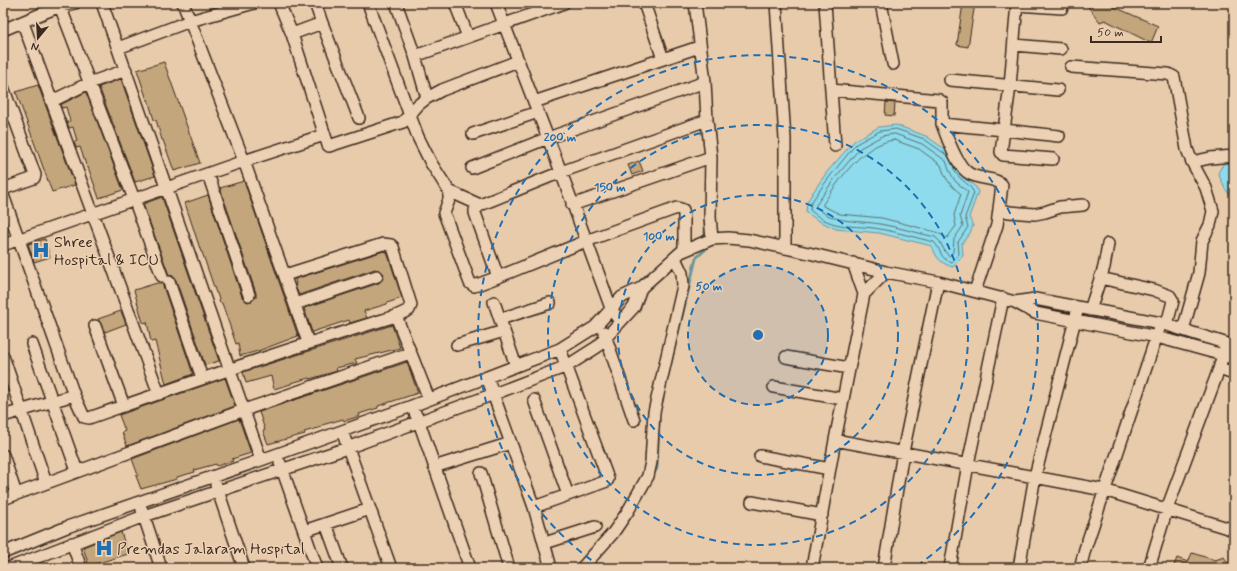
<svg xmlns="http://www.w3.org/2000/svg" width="1237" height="571" viewBox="0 0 1237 571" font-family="Mynerve,sans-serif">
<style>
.water{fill:#8ddbec;stroke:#6c949a}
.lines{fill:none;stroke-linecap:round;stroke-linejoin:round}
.shore{stroke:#5c7170;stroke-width:1}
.stream{stroke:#6c949a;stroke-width:3}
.building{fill:#c4a67c;stroke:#3b2a1e}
.minor-casing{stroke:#3b2a1e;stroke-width:14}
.minor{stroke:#edd1b4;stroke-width:11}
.ring{fill:none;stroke:#1f6fb2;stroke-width:2;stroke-dasharray:7 5}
.labels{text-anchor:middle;stroke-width:3;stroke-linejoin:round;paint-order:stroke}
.poi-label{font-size:16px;fill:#3b2a1e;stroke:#edd1b4;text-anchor:start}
.centre{fill:#1f6fb2;stroke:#edd1b4;stroke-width:2}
.ring-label{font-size:12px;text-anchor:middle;font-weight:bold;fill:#1f6fb2;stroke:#edd1b4;stroke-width:3;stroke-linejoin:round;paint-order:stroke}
</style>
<rect width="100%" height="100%" fill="#e8cbab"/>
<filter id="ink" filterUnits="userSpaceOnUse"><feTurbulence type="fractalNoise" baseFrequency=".025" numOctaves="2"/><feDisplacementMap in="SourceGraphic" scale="8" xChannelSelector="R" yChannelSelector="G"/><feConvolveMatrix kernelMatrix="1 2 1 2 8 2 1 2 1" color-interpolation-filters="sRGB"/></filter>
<g filter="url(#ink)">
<!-- water -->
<path class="water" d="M896,125l30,11 26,18 10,22 14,11 2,5 -9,25 4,9 -3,7 -8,10 1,12 -10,12c-12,-3 -17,-9 -21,-21l-53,-13 -43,-4 -19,-9 -11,-8 1,-10 6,-10 14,-20 27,-31 25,-14z
M1234,160v39l-9,-10 -7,-16 7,-12z"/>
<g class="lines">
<!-- shore -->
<path class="shore" d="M895,134l27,10 24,17 3,9 6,11 13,11 -8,24 3,10 -9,13 -1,13 -3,4c-8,-4 -7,-14 -15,-19 -18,-4 -37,-10 -55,-13 -23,-4 -46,0 -64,-17v-2l19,-27 25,-30 22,-12z
M894,140l25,9 22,16c4,14 9,20 20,29l-7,21 2,11 -9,12 -11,-6 -54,-14 -42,-4 -17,-8v-2c17,-25 39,-60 71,-64z
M948,156l-24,-17 -28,-10 -16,2 -24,13 -25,31 -14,19 -6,9 -1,7c23,21 43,14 70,19 18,3 36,9 54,13 7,7 6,18 18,20l7,-8 -1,-12 10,-15 -3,-10 9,-24c-5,-12 -19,-13 -21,-28"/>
<!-- stream -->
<path class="stream" d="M705,220v19
M660,408l36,-150 10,-9 -1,-5
M653,475l4,-7 2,-48"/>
</g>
<!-- building -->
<path class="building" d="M963,3h12l-7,44 -11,-2z
M1085,3h24l3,3 46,20 -7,17 -46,-23 -5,2z
M164,62l36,101 -26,8 -11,-31h-1l-6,-20h-2l-6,-21 -1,1 -10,-30z
M121,79l34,97 -20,6 -36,-95z
M38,85l37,100 -23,7 -36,-100z
M86,92l37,98 -24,8 -11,-31 -1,1 -7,-21 -4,1 -2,-6 3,-1 -4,-14 -4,1 -2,-6 3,-1 -4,-14 -4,1 -2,-3z
M886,102l9,1 -1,13 -9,-1z
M639,161l4,10 -11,4 -4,-10z
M244,181l54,155 -40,15 -18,5 -2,-13 -2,1 -14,-41h-2l-3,-10h-1l-14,-41h-1l-16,-49 23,-8 34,102 5,5 5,-1 4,-4v-4l-36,-105z
M162,197l57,164 -14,4 -29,-85 -3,-4 -4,-1 -26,-71z
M45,239l5,18 -16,5 -6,-18z
M384,251l3,1 15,46 -15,5v1l-23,7 3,7 -17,5 -1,-3 -37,12 -8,-24 75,-25 3,-3 2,-6 -3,-3 -6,-2 -76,26 -4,-9 1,-1 -1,-6z
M157,283h5l31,91 -27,10 -11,-43 -4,1 -4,-20 -4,1 -9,-33z
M121,311l5,13 -21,8 -7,-13z
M392,325l8,23 -45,11 2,4 -21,5 1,3 -27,8 -1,-1 -18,5v1l-17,5 -3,-13 -25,7 -3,-11z
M407,362l11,31 -40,13v2l-19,6 1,2 -16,5 -1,-2 -21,6v2l-18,5 1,2 -37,10 -5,-13 2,-1 -6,-18z
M225,378l10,28 -108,40 -5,-14 3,-1 -6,-16z
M239,419l12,34 -19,6 1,2 -16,5 -1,-2 -22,6 1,2 -18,5v2l-36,10 -5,-13 2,-1 -6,-16z
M121,532l7,22 -39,12 -6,-19z
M1192,553l23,7 9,-3 7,11h-58l4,-10 11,4z"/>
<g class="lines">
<!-- minor casing -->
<g class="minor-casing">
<path id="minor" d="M102,3l159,457
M279,3l13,31 36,111 1,1 74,-24 15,-17 9,-7 15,-8 76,-29
M315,3l7,20
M368,3l50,134 13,26 18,28v9l-5,13 26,70 4,3 24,-9
M396,3l19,53 149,-53
M455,3l13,34
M496,3l65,169 50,136 9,14
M644,3l19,56
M695,3l10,79 2,38 4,37 -1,60 2,22
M776,3l9,136v109
M825,3l6,87 108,10 3,2v22l62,6 6,-44 7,-83
M881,3l12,61
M1017,5l45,3
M60,6l74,193 28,77
M23,23l136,371
M3,30l57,-24 15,-3
M292,34l30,-11 37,95
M1014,45l47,4
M118,48l72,-27 64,-18
M415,56l12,42
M1071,67l97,7 6,3 13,72 5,13 14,26 7,23 -3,14 -8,16 -3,32 -16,57
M950,80l108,10
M3,87l32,88 -1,3 -31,11
M831,90l4,56
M52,101l37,-18 37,-13
M534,102l165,-55
M942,124c5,13 14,40 25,48 9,8 29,5 35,13l-5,40 -22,66
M473,134l65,-22
M1053,159l-50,-4 -2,-3 3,-22 55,6
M1192,162l18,-4 24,-2
M472,168l76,-30 157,-56
M208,174l41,121
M449,191l31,14
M3,195l71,200 10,22 5,1c102,-36 204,-71 307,-102l33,83
M572,205l139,-48
M1000,209l9,3 26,2 10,-2 15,-5 23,-2
M3,245l241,-84 -61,-158
M684,250v-35l-1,-5 -6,-2 -91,33 -88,36 -23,-64v-3l5,-5 81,-33 146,-52
M285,275l98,-31 8,1 2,2 18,58 -2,5 -13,6
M1100,278l54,12 16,6 3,5 -6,23
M169,282l33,96
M864,294l22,-22
M494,302l22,64
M1015,302l20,-3 126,24 73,23
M295,304l82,-28
M1090,310l14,-43 4,-23
M500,319l50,-16
M95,326l29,80
M604,332l30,88
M308,342l-64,-181 80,-26
M32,344l45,127
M457,345l47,-14
M3,356l43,127
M786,357l63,11
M1219,369l15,5
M487,377l47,130 17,61
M774,387l69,12
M534,400l34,95
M412,406l7,16 51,146
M3,416l71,-21
M342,431l49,137
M835,440l269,50 130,40
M3,455l13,39
M760,456l70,13
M280,463l37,105
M434,467l77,-24
M481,473l28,95
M216,485l28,83
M3,499l241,-89 166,-57
M752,502l70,13
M534,507l73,-26 1,-2 -48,-130
M142,510l19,58
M326,524l16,44
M304,531l66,-22
M72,543l9,25
M545,543l50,-16
M3,553l64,-26 194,-67 151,-54 148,-57 35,-22 27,-30 19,-9 40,-36 31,-13 16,-1 21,2 64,14 73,18 52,10 77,20 20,11 122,24 77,21
M9,568l135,-52 203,-68 147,-54 73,-28 30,-19 37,-40 7,-19
M582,568l31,-35 15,-22 20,-35 3,-14 3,-50 29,-126 -1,-13 -7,-15
M812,568l23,-128 29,-146 -11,-31
M884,568l19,-116 35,-170
M950,568l18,-104 35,-166
M1019,568l16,-92 43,-168
M1080,568l5,-19 76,-226
M1149,568l18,-59 52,-140 7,-25"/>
</g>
<!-- minor -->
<use href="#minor" class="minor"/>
</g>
</g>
<!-- distance rings -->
<circle cx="758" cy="335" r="70" fill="#1f6fb2" fill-opacity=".12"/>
<g class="ring">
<circle cx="758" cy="335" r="70"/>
<circle cx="758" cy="335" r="140"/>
<circle cx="758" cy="335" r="210"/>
<path d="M601 567A280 280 0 1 1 915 567"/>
</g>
<!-- icons -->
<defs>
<g id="hospital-bare" transform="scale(1.38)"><path d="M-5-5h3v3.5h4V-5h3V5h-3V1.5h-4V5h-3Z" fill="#1f6fb2" stroke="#edd1b4" stroke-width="2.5" paint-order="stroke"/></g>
</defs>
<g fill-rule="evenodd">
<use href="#hospital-bare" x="41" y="250"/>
<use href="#hospital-bare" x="104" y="548"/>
</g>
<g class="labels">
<!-- poi labels -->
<g class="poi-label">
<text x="54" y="247">Shree<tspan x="54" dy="18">Hospital &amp; ICU</tspan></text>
<text x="117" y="554">Premdas Jalaram Hospital</text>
</g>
</g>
<circle cx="758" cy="335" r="6" class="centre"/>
<g class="ring-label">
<text x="560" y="141">200 m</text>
<text x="610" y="191">150 m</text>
<text x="659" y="240">100 m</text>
<text x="709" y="290">50 m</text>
</g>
<!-- margin -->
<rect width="1237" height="571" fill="none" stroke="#edd1b4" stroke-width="16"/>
<rect x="8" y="8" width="1221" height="555" fill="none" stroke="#3b2a1e" stroke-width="1.5" filter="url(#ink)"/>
<!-- north arrow -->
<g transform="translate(38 38) rotate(198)" stroke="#edd1b4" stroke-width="3" paint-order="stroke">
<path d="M0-3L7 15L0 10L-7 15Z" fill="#3b2a1e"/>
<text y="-6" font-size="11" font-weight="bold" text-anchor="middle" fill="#3b2a1e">N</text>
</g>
<!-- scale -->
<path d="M1091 36v6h70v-6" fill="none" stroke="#3b2a1e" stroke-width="2"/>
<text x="1097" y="36" font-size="12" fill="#3b2a1e" stroke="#edd1b4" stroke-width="3" paint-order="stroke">50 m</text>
</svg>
